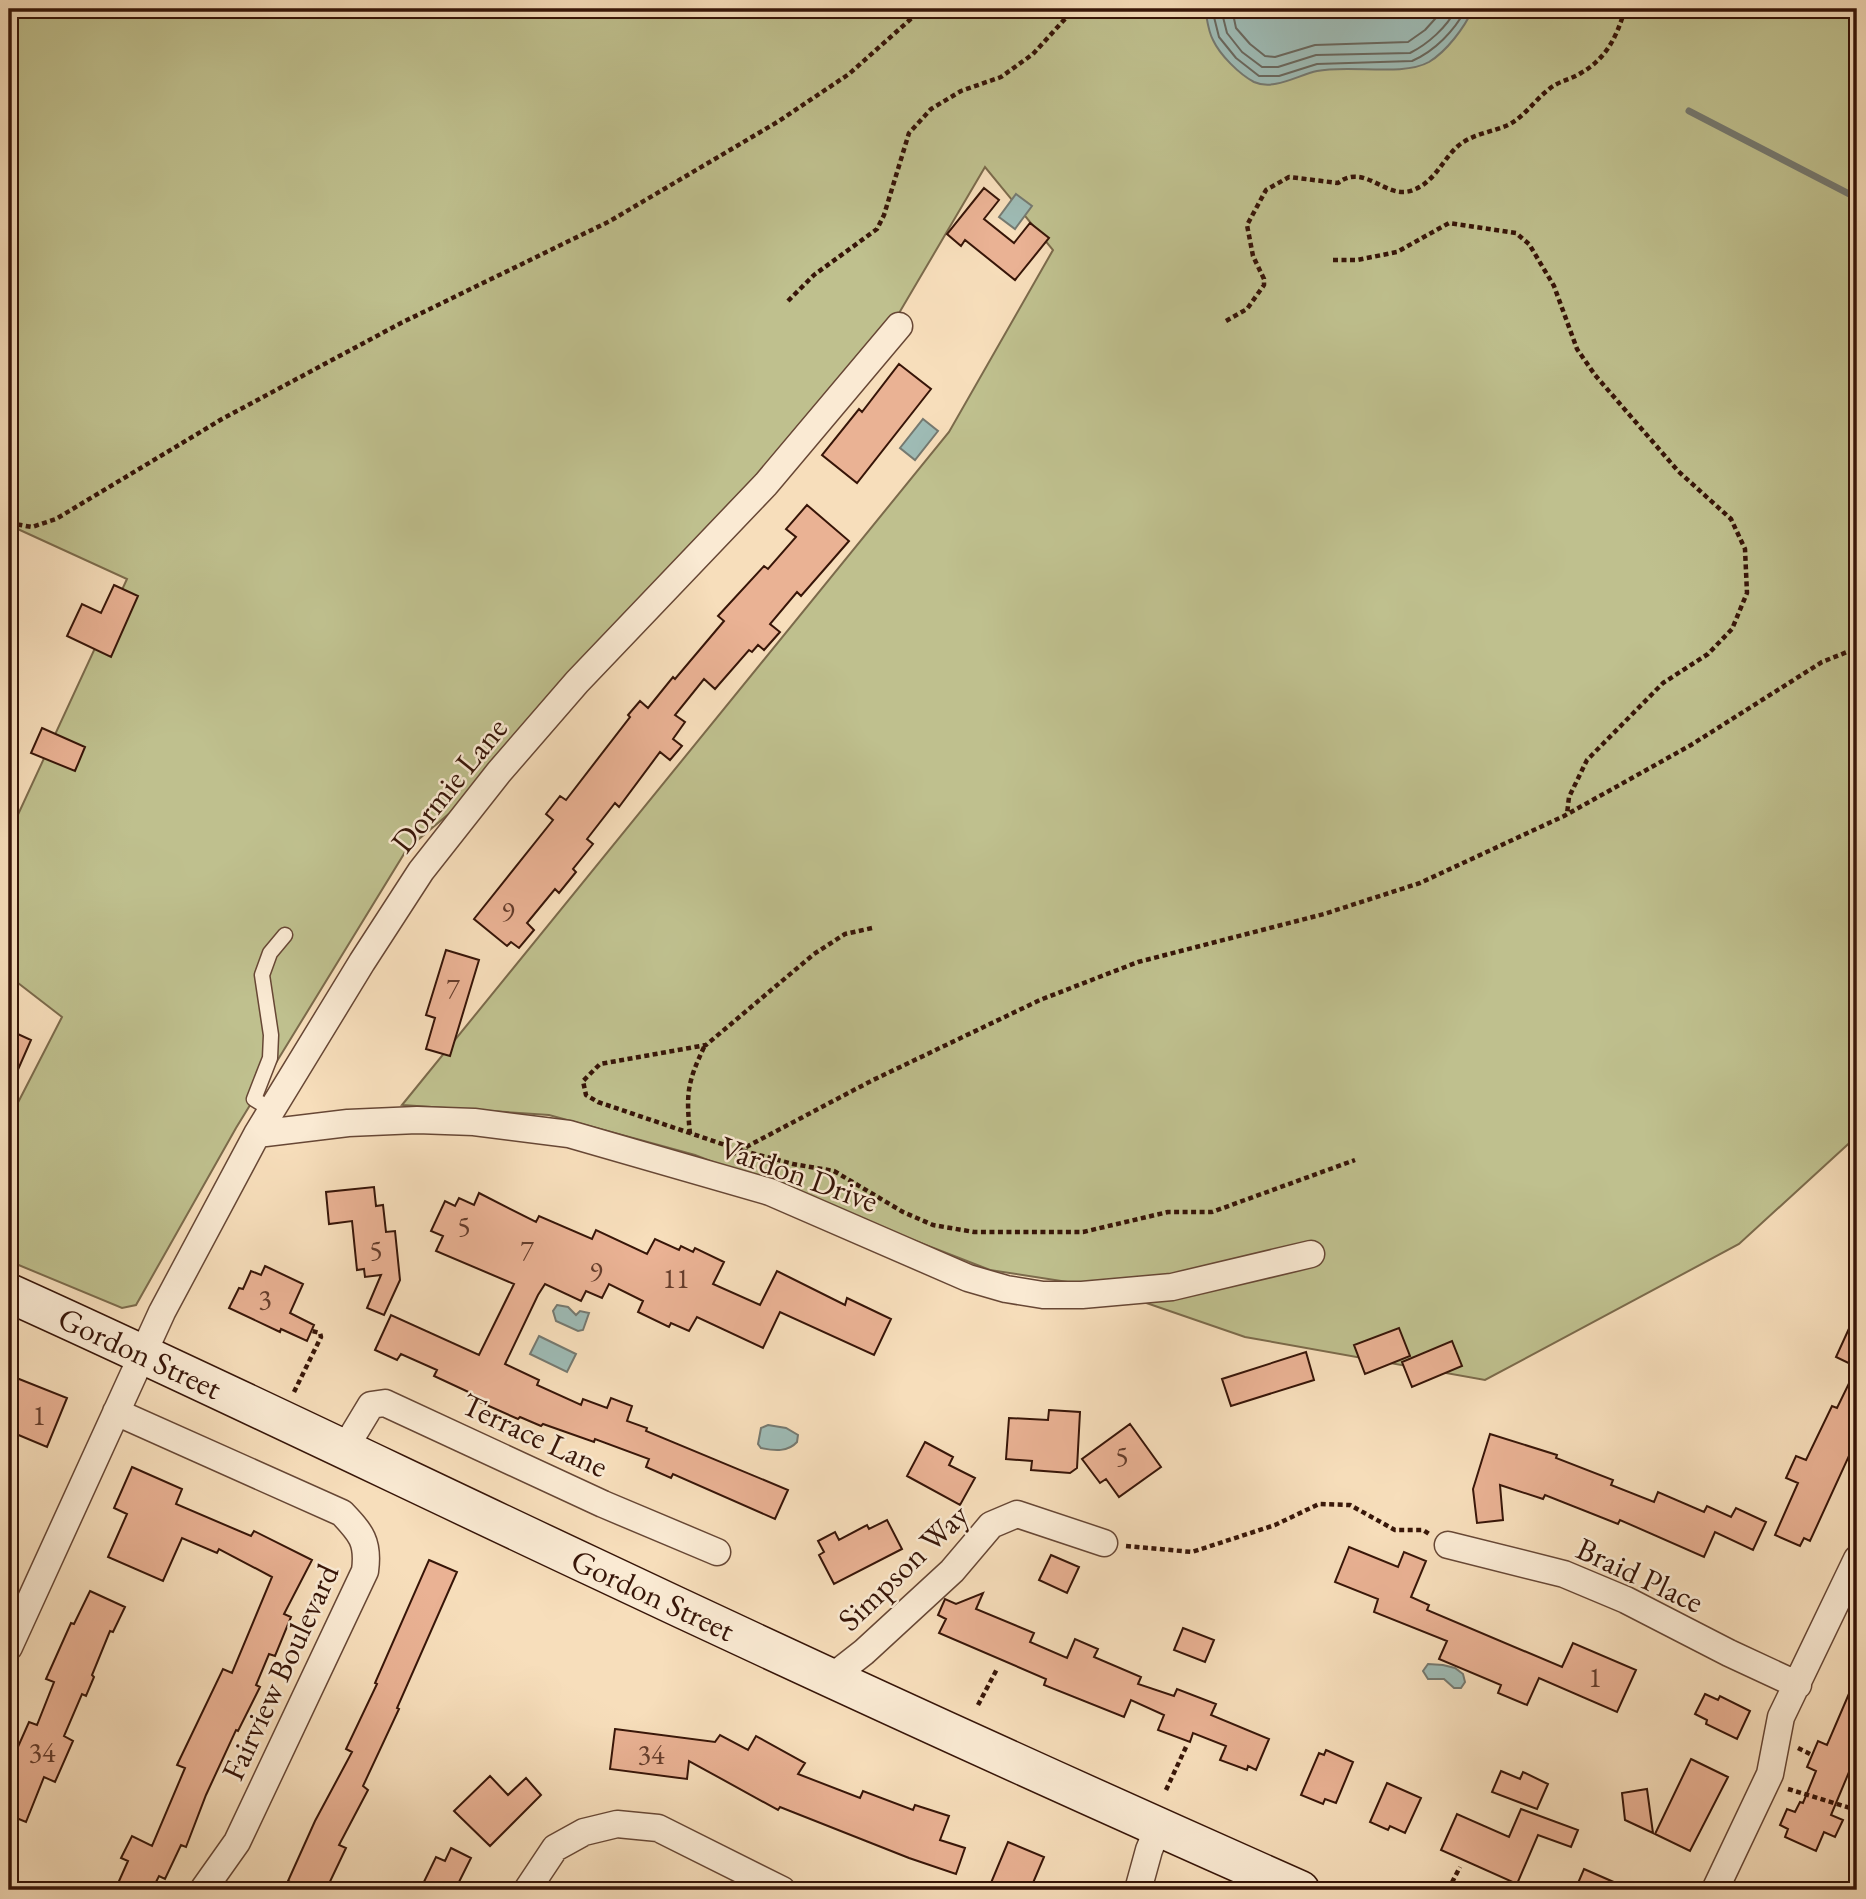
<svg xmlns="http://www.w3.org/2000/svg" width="1866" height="1899" viewBox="0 0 1866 1899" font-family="'EB Garamond',serif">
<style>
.green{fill:#bfc08e;stroke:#7b6a4b;stroke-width:2}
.water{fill:#9ebbb5;stroke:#757970;stroke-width:2}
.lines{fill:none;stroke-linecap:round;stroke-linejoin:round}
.shore{stroke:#6a685e;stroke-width:2}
.stream{stroke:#757970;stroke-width:7}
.building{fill:#eab294;stroke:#371508;stroke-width:2}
.service-casing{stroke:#674735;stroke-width:17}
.minor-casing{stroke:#674735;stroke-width:29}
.secondary-casing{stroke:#371508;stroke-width:41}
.path{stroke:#371508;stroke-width:4.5;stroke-dasharray:5 3.5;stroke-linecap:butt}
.service{stroke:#faead3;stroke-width:14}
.minor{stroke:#faead3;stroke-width:26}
.secondary{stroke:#faead3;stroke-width:38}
.labels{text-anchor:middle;stroke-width:5;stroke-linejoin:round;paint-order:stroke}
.number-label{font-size:28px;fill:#643c2b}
.street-label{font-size:32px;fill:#371508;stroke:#faead3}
</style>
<rect width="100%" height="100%" fill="#f7debb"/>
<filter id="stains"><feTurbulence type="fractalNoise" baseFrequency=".00286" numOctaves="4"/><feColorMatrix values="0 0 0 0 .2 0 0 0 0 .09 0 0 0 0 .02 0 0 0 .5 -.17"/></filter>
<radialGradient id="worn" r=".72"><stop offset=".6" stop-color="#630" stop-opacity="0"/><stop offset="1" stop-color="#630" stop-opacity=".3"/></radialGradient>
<!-- green -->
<path class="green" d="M9,9h1848v1127l-118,108 -254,136 -240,-43 -145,-50 -110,-17 -295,-115 -146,-40 -147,-10 547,-673 104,-182 -68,-83 -90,153 -395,451 -93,78 -171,279 -100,177 -14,3 -113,-47v-141l53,-103 -53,-41v-142l118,-255 -118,-54z"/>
<!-- water -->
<path class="water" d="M1205,9h268c-9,19 -26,42 -44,53 -27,15 -80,2 -112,9 -19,4 -43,20 -63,11 -15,-8 -34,-27 -41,-42 -5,-9 -6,-22 -8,-31z
M1016,194l16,12 -17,23 -16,-12z
M923,419l15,12 -23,29 -15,-12z
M557,1305l11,2 8,8 4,-4 9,2 -6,17 -5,1 -22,-10 -3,-10z
M539,1336l37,18 -9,18 -37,-18z
M768,1425l18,3 12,7 -1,7c-9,10 -22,9 -36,6l-3,-4 3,-16z
M1428,1664l15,1 12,3 8,6 2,8 -4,6h-7l-10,-9h-16l-5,-8z"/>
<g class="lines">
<!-- shore -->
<path class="shore" d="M1212,9l7,28 17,21 23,18h20l38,-12 95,-3c23,-10 42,-30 54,-52
M1221,9l6,24 15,19 20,15h16l38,-12 94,-2c18,-9 37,-26 46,-44
M1232,9l4,19 14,16 15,12 10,1 40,-12 93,-3 17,-12 19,-21"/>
<!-- stream -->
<path class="stream" d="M1689,111l168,87"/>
</g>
<!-- building -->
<path class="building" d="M984,188l15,12 -15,19 30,24 16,-20 19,15 -34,42 -50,-40 -4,6 -14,-12z
M899,364l32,25 -74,94 -35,-28 37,-46 3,3z
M807,505l42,36 -48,55 -4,-4 -27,32 10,8 -16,18 -6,-5 -6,7 -3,-2 -34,39 -11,-10 -29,36 10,7 -12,17 9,7 -12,14 -10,-8 -41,55 -4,-4 -28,36 6,5 -20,25 3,3 -17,21 -4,-4 -28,34 7,7 -15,18 -8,-6 -4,4 -33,-27 79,-99 -7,-6 14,-18 6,4 64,-83 -2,-2 12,-14 8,7 25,-31 2,2 49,-58 -6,-5 46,-50 4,3 28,-32 -10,-8z
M114,585l24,11 -27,61 -44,-21 15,-32 19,9z
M42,728l43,19 -10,24 -44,-18z
M446,950l33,10 -29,96 -24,-7 9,-31 -9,-3z
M9,1030l22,10 -22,50z
M374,1187l2,19 7,-1 3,27 9,-1 5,49 -16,35 -17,-7 14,-33 -16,2 -1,-8 -7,1 -5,-49 -23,3 -3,-32z
M479,1193l57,29 3,-6 53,23 4,-9 51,24 8,-15 24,11 2,-4 12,6 2,-4 29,14 -11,22 47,21 17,-34 68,34 2,-7 44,21 -17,36 -94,-43 -17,36 -66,-31 -8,14 -18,-8 -2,4 -31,-15 5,-11 -34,-17 -7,14 -16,-7 -5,10 -36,-17 -7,11 -33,69 34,16 -2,5 44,20 2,-6 24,9 4,-10 21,8 -5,15 20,7 -1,3 142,59 -13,29 -102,-45 -2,4 -25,-11 3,-8 -54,-20 -1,3 -51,-18 -2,2 -21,-9 -2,2 -45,-20 2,-4 -41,-19 3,-6 -36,-16 -4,6 -22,-10 16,-35 88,40 35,-71 -78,-33 7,-15 -12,-5 14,-30 10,5 4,-8 15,7z
M265,1266l38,18 -13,29 24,12 -7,16 -26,-12 -1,3 -51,-24 10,-20 4,1 8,-18 10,4z
M1857,1311v138l-4,-2 -43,94 -6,-3 -4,8 -25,-11 23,-52 -12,-5 10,-22 10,4 26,-54 5,2 20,-41 -21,-10z
M1399,1328l11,28 -45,18 -11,-29z
M1452,1341l10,25 -50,21 -10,-25z
M1306,1352l8,28 -83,26 -9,-27z
M9,1375l58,23 -20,49 -38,-16z
M1049,1410l31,2 -3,56 -7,5 -39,-3 1,-9 -26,-2 3,-41 39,2z
M1130,1424l31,43 -42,30 -13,-18 -6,4 -18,-24z
M1490,1434l67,21 -1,3 57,22 -2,5 43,17 4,-10 46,20 3,-6 24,11 5,-9 30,14 -13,28 -38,-18 -11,25 -84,-37 -2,4 -73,-29 -2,4 -43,-14 3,35 -26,3 -4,-34z
M925,1442l28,15 -4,8 26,13 -15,27 -53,-29z
M132,1467l50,22 -6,15 75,32 3,-5 58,29 -28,54 7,3 -16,39 -6,-2 -13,31 4,2 -22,44 -2,-1 -30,65 -20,52 -5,-2 -16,34 -6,-3 -7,14h-37l13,-29 -7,-3 11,-22 20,10 33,-78 -8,-3 46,-96 9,4 40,-96 -53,-28 -2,4 -35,-15 -19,43 -55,-24 19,-43 -13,-6z
M887,1520l15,29 -68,35 -15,-29 5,-3 -6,-11 17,-9 4,8 28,-15 2,4z
M1349,1547l49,20 6,-15 22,9 -15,36 18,8 -2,5 135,57 11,-24 63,27 -19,42 -78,-34 -12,27 -29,-12 3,-8 -62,-26 8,-18 -73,-29 4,-13 -43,-17z
M1051,1555l28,12 -12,26 -28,-13z
M429,1560l28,12 -60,136 2,1 -36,77 5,4 -29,55 7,3 -20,42h-18l-20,-9 27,-60 37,-69 -6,-3 31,-65 -2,-1z
M90,1591l35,16 -12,25 -3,-1 -18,44 2,2 -8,19 -4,-2 -18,42 9,5 -18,41 -11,-5 -18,45 -17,-7v-48l20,-45 8,3 17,-43 -8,-3 25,-56 3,1z
M983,1593l-7,16 58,24 -4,9 37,16 8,-19 23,10 -4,8 47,20 -3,7 36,12 3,-7 39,15 -5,11 58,24 -13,31 -8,-4 -1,4 -27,-10 6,-14 -33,-13 -3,9 -32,-12 6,-15 -33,-15 -7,17 -80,-32 2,-6 -107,-46 7,-14 -8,-4 7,-16 11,5z
M1183,1628l31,12 -9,22 -31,-12z
M1857,1675v78l-26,62 12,5 -8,17 -11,-5 -8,19 -31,-14 3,-8 -8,-4 7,-16 8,3 5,-10 3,1 13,-32 -9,-4 11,-26 9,4z
M1705,1694l13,6 2,-4 30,15 -13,28 -31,-15 1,-4 -12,-6z
M615,1729l100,13 5,-7 28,15 8,-14 49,27 -7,11 62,24 3,-7 50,19 2,-5 34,11 -9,24 25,8 -9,26 -47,-16 -129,-51 -2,3 -89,-49 -2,18 -77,-10z
M1326,1750l27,12 -17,41 -11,-4 -2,5 -22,-9 18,-42 5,2z
M1691,1759l37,18 -38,74 -35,-17z
M1501,1771l19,8 3,-7 25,12 -11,25 -45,-17z
M490,1776l18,19 18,-17 15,17 -51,51 -36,-35z
M1387,1783l34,15 -16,35 -15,-7 -2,4 -18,-8z
M1647,1789l6,44 -28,-13 -3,-27z
M1521,1809l57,21 -7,17 -33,-12 -21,49 -76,-34 16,-36 52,23z
M1008,1842l36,15 -14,33h-42z
M451,1848l20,10 -16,32h-35l16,-33 9,4z
M1584,1869l48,21h-57z"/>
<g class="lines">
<!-- service casing -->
<g class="service-casing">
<path id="service" d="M272,1110l-18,-11 16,-41 1,-23 -9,-60 8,-22 15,-18"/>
</g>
<!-- minor casing -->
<g class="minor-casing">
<path id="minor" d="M257,1134l91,-11 69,-3 57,2 95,12 201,58 198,86 38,11 37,6h39l90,-8 139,-33
M116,1412l226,101c19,20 27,29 23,58l-128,271 -34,48
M345,1448l26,-43 14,-2 218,101 114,48
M1448,1545l116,29 62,26 103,53 69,32
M9,1647l153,-335 95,-178 105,-172 59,-91 78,-99 78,-90 189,-198 133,-158
M832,1677l32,-25 88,-81 39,-46 26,-11 87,29
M527,1890l28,-42 29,-16 33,-8 41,4 124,62
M1138,1890l11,-40 9,-22
M1715,1890l55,-116 11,-57 76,-158"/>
</g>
<!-- secondary casing -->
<g class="secondary-casing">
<path id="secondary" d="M9,1293c195,88 388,182 582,273 235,111 472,219 709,324"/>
</g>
<!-- path -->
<path class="path" d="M1333,260h24l40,-8 52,-29 67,10 13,11 25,42 23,63 18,26 83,96 53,48 14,30 2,44 -15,36 -24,25 -45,29 -76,77 -18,37 -2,17
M788,301l26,-26 63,-46 7,-14 25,-82 22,-24 30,-18 40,-14 32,-23 41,-45
M1226,321l21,-12 17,-24v-6l-11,-23 -6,-31 19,-35 23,-13 49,6c27,-21 48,18 75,7 22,-8 29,-30 45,-44 14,-12 34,-14 50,-21 16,-8 26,-24 40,-35 10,-9 22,-10 33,-17 26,-15 36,-37 44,-64
M9,523l23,4 24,-8 166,-100 179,-96 209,-102 169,-100 70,-47 73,-65
M872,928l-27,6 -31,20 -108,91 -106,19 -17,17 3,14 12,7 142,48 53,14 41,7 69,41 30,13 41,7h109l85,-20h44l143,-52
M690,1134c-4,-41 -3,-51 15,-89
M731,1155l140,-74 169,-81 98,-38 186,-48 96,-31 144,-67 127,-71 131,-83 35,-14
M294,1392l27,-55 -1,-4 -8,-2
M1126,1546l66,6 83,-27 44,-21 31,1 45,25h28l6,4
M978,1705l19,-36
M1798,1748l12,6
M1788,1789l69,21
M1166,1790l20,-43
M1448,1890l12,-23
M1508,1890l1,-3"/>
<!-- service -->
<use href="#service" class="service"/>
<!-- minor -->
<use href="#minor" class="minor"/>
<!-- secondary -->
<use href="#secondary" class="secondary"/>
</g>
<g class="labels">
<!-- number labels -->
<g class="number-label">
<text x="508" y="921">9</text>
<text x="453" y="998">7</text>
<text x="464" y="1236">5</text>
<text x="376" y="1260">5</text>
<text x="527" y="1260">7</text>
<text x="596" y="1281">9</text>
<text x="676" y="1288">11</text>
<text x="265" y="1309">3</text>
<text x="39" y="1425">1</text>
<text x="1122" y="1466">5</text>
<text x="1595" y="1687">1</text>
<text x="42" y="1762">34</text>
<text x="651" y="1764">34</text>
</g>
<!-- street labels -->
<g class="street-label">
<text transform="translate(449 785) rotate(-51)" y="11">Dormie Lane</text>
<text transform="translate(799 1174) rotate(20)" y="11">Vardon Drive</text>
<text transform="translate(140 1353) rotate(25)" y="11">Gordon Street</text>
<text transform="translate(535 1435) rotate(25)" y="11">Terrace Lane</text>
<text transform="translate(903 1567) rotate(-44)" y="11">Simpson Way</text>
<text transform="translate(1640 1575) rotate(25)" y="11">Braid Place</text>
<text transform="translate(653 1595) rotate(25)" y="11">Gordon Street</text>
<text transform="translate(280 1672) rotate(-65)" y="11">Fairview Boulevard</text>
</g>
</g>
<!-- margin -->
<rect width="1866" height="1899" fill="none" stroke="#f7debb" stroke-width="35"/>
<rect x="10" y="10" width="1845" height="1878" fill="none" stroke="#371508" stroke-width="3.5"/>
<rect x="18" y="18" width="1831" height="1864" fill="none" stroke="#371508" stroke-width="2"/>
<rect width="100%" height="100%" filter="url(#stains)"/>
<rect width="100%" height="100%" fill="url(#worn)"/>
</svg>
